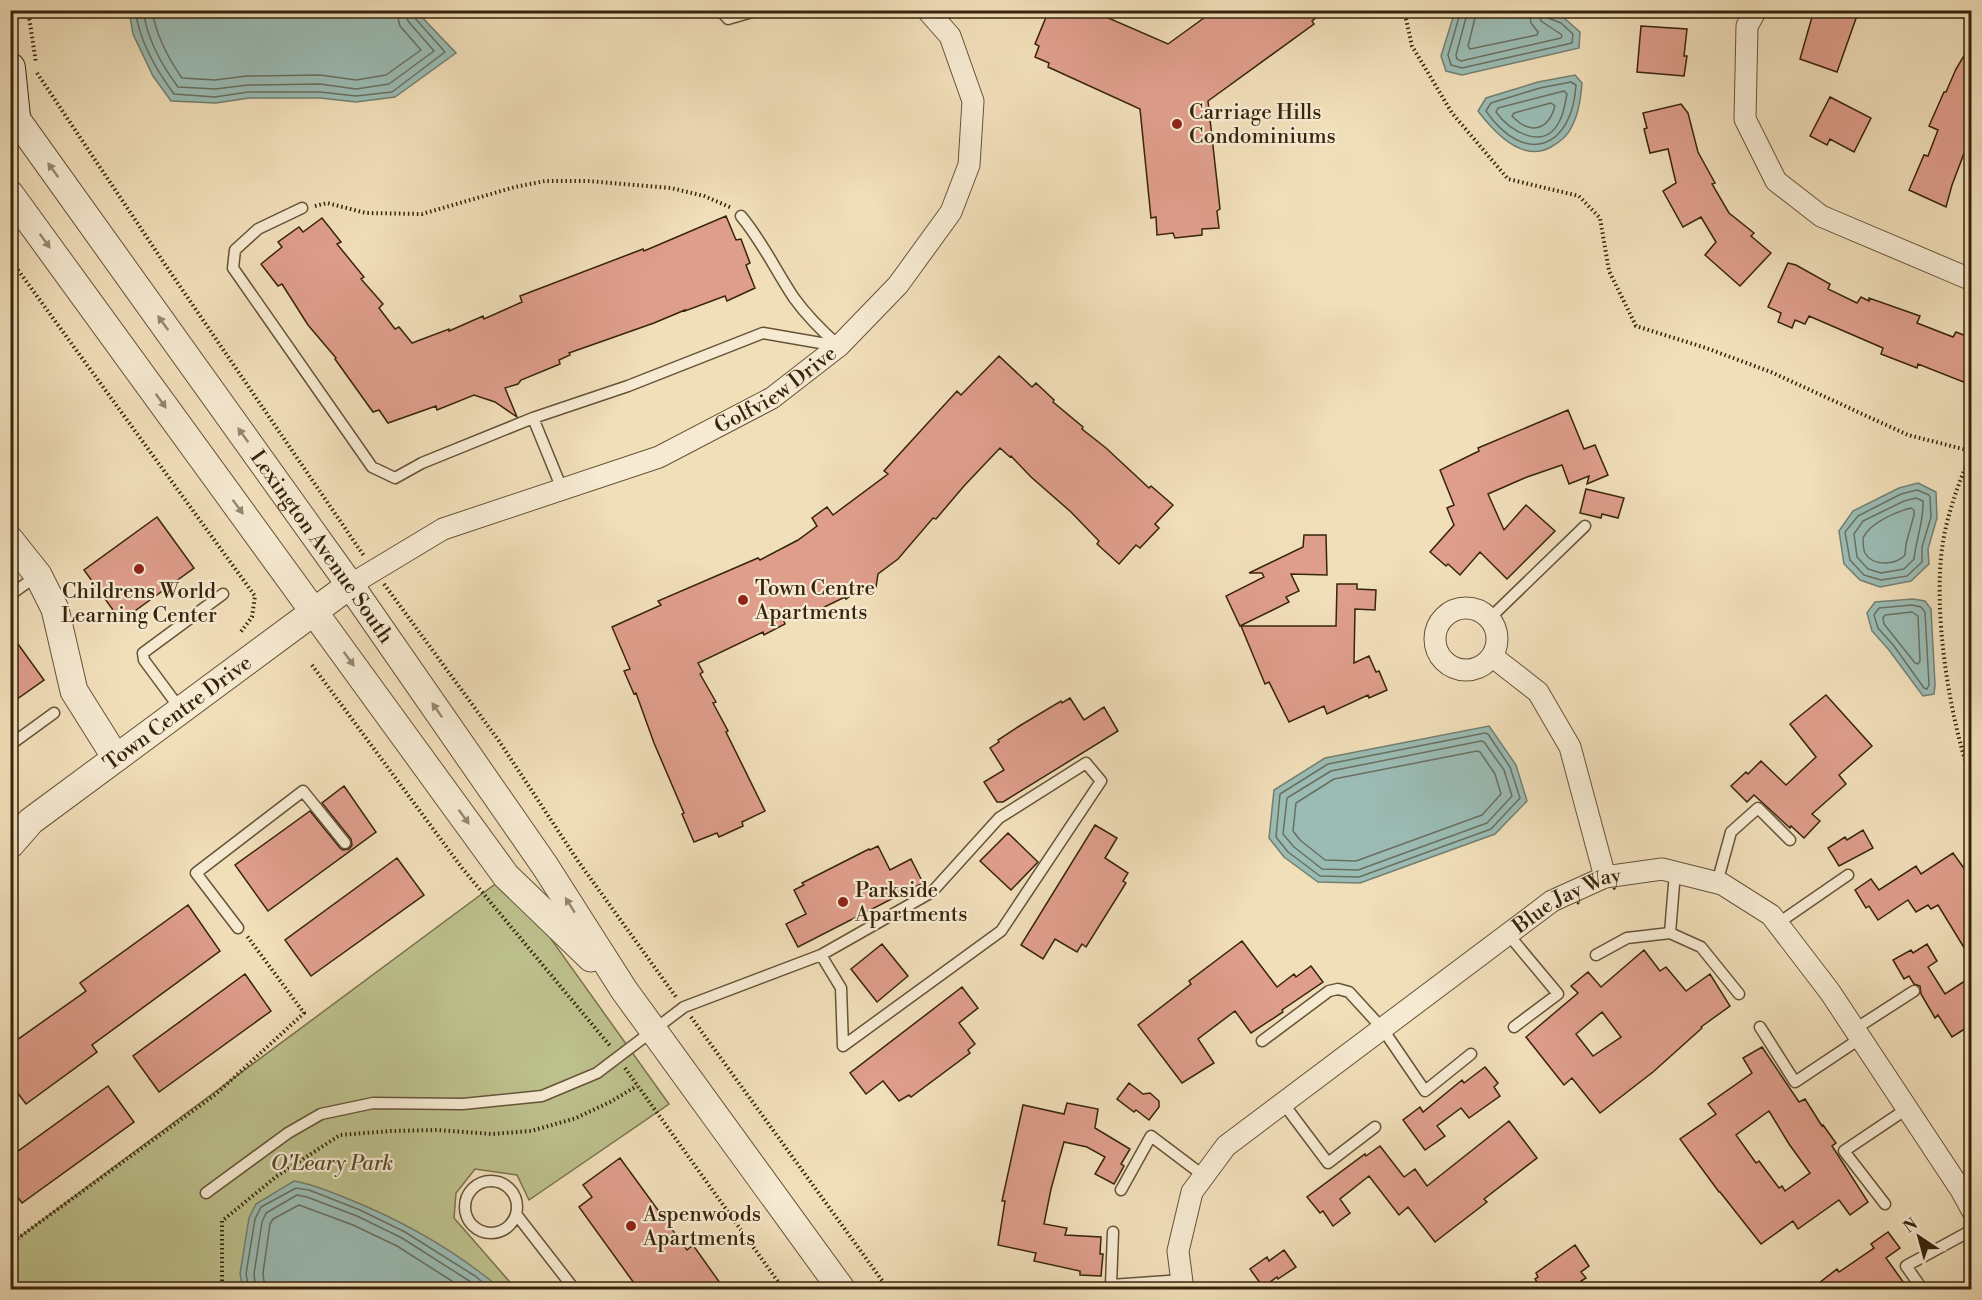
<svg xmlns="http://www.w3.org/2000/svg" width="1982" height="1300" viewBox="0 0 1982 1300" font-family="'Libre Bodoni',serif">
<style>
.green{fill:#bdc18d;stroke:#7a724c;stroke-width:1.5}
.water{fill:#9bbcb5;stroke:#737f71;stroke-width:1.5}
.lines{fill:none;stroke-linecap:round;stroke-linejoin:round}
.shore{stroke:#697060;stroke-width:1.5}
.building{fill:#df9e8c;stroke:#37240b;stroke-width:1.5;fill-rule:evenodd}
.service-casing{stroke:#665337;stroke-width:13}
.minor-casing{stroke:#665337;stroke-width:23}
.tertiary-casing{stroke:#665337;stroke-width:29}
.secondary-casing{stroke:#37240b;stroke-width:32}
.path{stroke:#37240b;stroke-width:4;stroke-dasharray:1.5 3;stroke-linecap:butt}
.service{stroke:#f6ead2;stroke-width:10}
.minor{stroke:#f6ead2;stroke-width:21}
.tertiary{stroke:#f6ead2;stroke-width:27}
.secondary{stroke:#f6ead2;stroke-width:30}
.oneway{fill:#96876e}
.poi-dot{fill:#8f2418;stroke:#f6ead2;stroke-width:2}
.labels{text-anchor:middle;stroke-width:4.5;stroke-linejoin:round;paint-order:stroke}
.poi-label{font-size:21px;fill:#37240b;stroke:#f6ead2;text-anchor:start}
.street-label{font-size:21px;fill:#37240b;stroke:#f6ead2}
.park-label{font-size:21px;font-style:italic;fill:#584b2c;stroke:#f6ead2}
</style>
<rect width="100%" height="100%" fill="#f1dfba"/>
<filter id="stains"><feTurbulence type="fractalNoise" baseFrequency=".00333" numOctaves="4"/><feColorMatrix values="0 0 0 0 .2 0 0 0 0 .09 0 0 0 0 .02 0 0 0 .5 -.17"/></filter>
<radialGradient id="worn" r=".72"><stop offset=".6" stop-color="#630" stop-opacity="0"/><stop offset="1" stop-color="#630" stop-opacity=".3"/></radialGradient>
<!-- green -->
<path class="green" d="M506,876l163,228 -140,96 -12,-25 -42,-6 -19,24 -2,25 62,71h-505l-1,-45z"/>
<!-- water -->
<path class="water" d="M129,11h287l40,42 -61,44 -39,5 -36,-4h-71l-33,5 -45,-2 -18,-25 -20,-42z
M1455,11h90l19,7 16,14 -1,16 -117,27 -16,-4 -5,-15z
M1575,75l7,8c-1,14 -4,33 -11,45 -4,9 -11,14 -20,19 -28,16 -57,-15 -73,-36l8,-13 52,-16z
M1918,483l18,9 1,26 -9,31 1,15 -18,17 -31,6 -20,-7 -16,-16 -5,-33 14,-20 46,-23z
M1913,599l12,2 6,8 4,76 -1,9 -11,2 -34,-46 -17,-19 -5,-18 8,-11z
M1489,726l27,39 11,36 -32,33 -135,49 -42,-1 -34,-25 -15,-19 5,-48 51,-32z
M294,1181c18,3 35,10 52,17 55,22 110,53 155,91h-258l-3,-15 9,-56 7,-14z"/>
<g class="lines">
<!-- shore -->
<path class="shore" d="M135,10c5,32 20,58 39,84l41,3 33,-5h72l36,4 36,-4 53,-40 -31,-35 -2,-7
M143,10c4,29 17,53 35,77l37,2 33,-4 72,-1 36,5 33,-5 45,-33 -26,-30 -3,-11
M152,10c4,25 16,48 30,68l33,2 32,-4 73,-1 36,5 30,-5 35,-25 -21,-24 -4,-16
M1461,10l-13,45 3,10 11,3 110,-25 1,-9 -12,-11 -13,-5 -2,-8
M1468,10l-12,45 1,4 4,2 100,-23 1,-3 -21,-14 -3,-11
M1477,10l-9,36 2,3 67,-14 1,-3 -7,-9 -2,-13
M1571,82l5,3c-4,65 -52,81 -90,26l5,-8 49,-15z
M1564,91l3,3c-2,9 -3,20 -8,28 -15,29 -49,10 -63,-10l2,-4z
M1551,103l4,3c-7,25 -25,29 -43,10l2,-3z
M1917,490l12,5 1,2 1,20 -9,30v15l-15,14 -26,4 -17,-5 -14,-15 -5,-28 13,-16 43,-22z
M1916,498l7,3c1,20 -7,38 -9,58l-10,10 -23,4 -13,-4 -11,-12 -3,-23 9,-13 41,-20z
M1911,508l3,2v5l-8,29 -1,11c-9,10 -32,12 -40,-2 -2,-4 -2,-10 -2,-15 7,-15 32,-26 48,-30z
M1912,605l9,2 4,5 4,73 -2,4 -3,-1 -30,-42 -16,-18 -4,-13 5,-7z
M1912,612l6,4 2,45 -2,3 -3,-1 -31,-39 -1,-6 2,-3z
M1485,733l3,1 22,33 10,31 -29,31 -132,48 -39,-1 -32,-24 -12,-15 4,-43 48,-30z
M1481,741l3,1 20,28 8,26 -25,27 -129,47 -36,-1 -28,-22 -11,-13 4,-36 44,-27z
M1477,751l3,1 15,22 6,20 -19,21 -126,46 -31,-1 -25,-20 -7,-9 3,-28 38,-24z
M249,1290l-3,-16 9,-55 6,-12 35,-19 13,2 51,20 45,22 70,44 17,14
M256,1290l-2,-16 8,-52 4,-9 31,-18 10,2 50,19 45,22 69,44 9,8
M265,1290l-2,-17 7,-49 3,-5 26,-14 54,20 44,21 69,44"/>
</g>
<!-- building -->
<path class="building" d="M1049,10h41l78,34 47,-34h110l-13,11 2,3 -106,77 12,108 -3,2 2,17 -17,1v6l-27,3 -2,-5 -16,2 -1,-18 -5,1 -11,-109 -92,-42 1,-4 -14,-6 4,-11 -4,-2z
M1814,10h45l-22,62 -37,-13z
M1641,26l46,3 -3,27h3l-3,20 -47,-4z
M1971,44v91l-19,50 -6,22 -37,-17 15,-35 4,1 10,-26 -9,-4 15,-34h2l10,-23z
M1830,97l41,21 -17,34 -24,-13 -3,6 -17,-9z
M1681,104l7,9 10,39 17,31 -3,1 17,29 25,20 -3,3 20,17 -31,33 -35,-31 11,-13 -15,-25 -18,10 -20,-36 13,-8 -8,-34 -18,4 -6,-24 3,-1 -4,-15z
M726,216l10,24 5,-1 9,24 -4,2 9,23 -28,13 -2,-5 -40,15v-1l-31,13 -85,30 1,2 -11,5 1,4 -39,16 -3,4 -13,4 12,29 -22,-15 -21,-7 -37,15 -1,-4 -48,17 -9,-13 -6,2 -38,-53 1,-1 -28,-33 -26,-41 -4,2 -17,-22 21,-17 -4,-5 21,-15 4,5 19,-14 19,24 -4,2 27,33 -3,2 22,25 -4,4 16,21 4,-2 13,16 37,-14v2l34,-15 1,3 38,-17 -2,-6 123,-47 1,2z
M1788,263l8,2 34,19 -2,5 29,14 4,-6 8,4v-3l51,18 -3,7 36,14 3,-5 15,6v47l-53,-21 -1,4 -36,-14 2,-6 -74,-32 -4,8 -10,-4 -3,8 -14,-6 3,-9 -13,-6z
M999,356l33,31 4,-4 18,17 -1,2 30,25 -1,2 24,19 43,40 2,-2 22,19 -18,19 4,4 -19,20 -4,-3 -17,19 -22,-20 2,-3 -28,-29 -40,-35 -20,-21 -1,1 -10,-9 -36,38 -28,33 -3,-1 -35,41 -20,15 -2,13 -6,5 -12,-2 -12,9 -1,-2 -33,16 -2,-5 -27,11 2,5 -21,11 -1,-3 -65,31 5,9 -3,2 16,28 -3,1 15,28 -2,1 39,79 -23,11 1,4 -24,11 -2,-4 -23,9 -12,-28 2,-1 -30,-70 -18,-50 -2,1 -10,-23 6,-2 -18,-42 49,-22 -3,-4 100,-43 2,2 38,-20 19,-14 -5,-8 15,-11 6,8 55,-41 -4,-3 73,-80 4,4z
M1568,410l16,39 11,-4 13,30 -21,9 2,-8 -20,8 -7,-19 -35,12 -39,17 16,36 22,-25 29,26 -48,48 -27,-27 -20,23 -12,-11 -2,2 -16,-14 24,-27 -7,-17 7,-3 -14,-35 39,-19 -1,-3z
M1586,489l38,9 -6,20 -16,-4 -1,4 -21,-5z
M157,517l37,51 -73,53 -37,-51z
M1304,535h22l1,40 -36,-1 8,17 -13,6 3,5 -49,24 -14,-30 38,-19 -2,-4h-13l54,-26z
M1337,584h20v5l19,1 -1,20 -20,-1 -1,54 15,-7 7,16 3,-1 8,19 -18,8 -1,-3 -41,19 -3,-8 -35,16 -20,-40 -4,2 -24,-58h95z
M10,633l34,47 -34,24z
M1826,695l46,51 -33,29 7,9 -34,30 8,7 -16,17 -13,-12 -1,2 -36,-33 -7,7 -16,-16 15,-14 2,2 13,-13 25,24 30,-28 -26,-33z
M1070,698l14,22 20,-13 14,24 -115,71h-6l-13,-20 20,-12 -14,-22 9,-6 -1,-2 23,-15 40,-24 1,2z
M344,786l32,46 -108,79 -33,-46 75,-54 30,37 3,2 6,-1 3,-4 -1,-6 -29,-36z
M1095,825l22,13 -12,20 23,15 -5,8 3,2 -40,64 -4,-3 -5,8 -22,-13 -12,20 -22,-14z
M1863,830l10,18 -34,18 -11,-18 17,-11 2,3z
M1008,833l30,29 -27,28 -31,-29z
M878,846l12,24 21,-11 12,24 -125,64 -12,-23 20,-10 -12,-24 10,-5 -2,-2 67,-34 1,1z
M1953,853l18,25v81l-33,-54 -7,4 -3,-4 -12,7 -8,-12 -30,20 -9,-14 -3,2 -11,-18 16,-11 8,11 37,-24 5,8z
M397,858l27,37 -113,81 -26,-36z
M188,905l32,46 -128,94 5,7 -71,52 -16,-21v-38l76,-54 -6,-8z
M1242,941l35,46 17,-13 2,3 15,-11 12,16 -41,28 1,2 -32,21 -16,-22 -37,28 16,24 -32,20 -44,-58 53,-41 -2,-3z
M882,944l26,32 -31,26 -26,-33z
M1927,944l10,17 -9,6 17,27 26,-17v48l-19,12 -14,-22 -3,3 -14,-24 -1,-8 -6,-2 -5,-8 -5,3 -11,-19 18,-10 2,3z
M1644,950l16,21 6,-4 20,24 24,-17 20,32 -29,21 1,1 -49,44 -53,41 -28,-35 -8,7 -38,-48 52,-44 -7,-7 17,-14 13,15zM1602,1012l19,25 -28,19 -17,-22z
M245,974l26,37 -112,81 -26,-36z
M962,987l16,21 -19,15 16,21 -7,6 2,3 -59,44 -2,-2 -10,6 -16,-20 -17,13 -16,-21z
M1762,1047l37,55 6,-3 17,27 1,-1 13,18 -4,3 36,56 -18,13 -11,-15 -41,29 -5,-8 -32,23 -41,-52h-1l-39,-53 36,-25 -8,-10 44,-31 -9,-15zM1769,1111l20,33 21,29 -25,18 -3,-5 -3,2 -20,-27 -3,2 -20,-28z
M1485,1067l13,16 -4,4 6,9 -31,22 -8,-10 -24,18 8,10 -20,14 -22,-30 17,-13 3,5 39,-32 2,3z
M1129,1083l14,11 7,-1 9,8v6l-10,13 -13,-10 -2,2 -17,-13z
M108,1086l26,36 -112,81 -12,-16v-30z
M1067,1103l31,6 -3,19 35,21 -9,15 3,2 -10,18 -19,-10 10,-17 -18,-10 -23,-5 -13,47 -7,35 23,4 -2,7 36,2 -1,17h3l-2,22 -21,-1v-4l-46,-10 2,-8 -38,-8 7,-44h-3l21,-96 41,9z
M1509,1121l28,37 -53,41 3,3 -52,40 -27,-35 -9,8 -30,-39 -29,23 10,14 -17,13 -10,-15 -3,2 -13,-16 58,-43 1,2 14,-10 24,31 11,-8 12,17z
M620,1158l67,92 6,-5 32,45h-86l-60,-83 13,-10 -9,-12z
M1888,1232l12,16 -14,10 23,32h-99l27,-21 2,3 35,-24 -3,-4z
M1575,1245l14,21 -8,6 5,6 -5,3 5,9h-44l-7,-11 3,-2 -2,-4z
M1284,1250l12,17 -18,12 -1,-2 -14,10 -13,-18 17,-12 2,4z"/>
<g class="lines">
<!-- service casing -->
<g class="service-casing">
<path id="service" d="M720,10l8,9 31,-9
M936,21l15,-11
M302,208l-44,21 -23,21 -2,18 139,199 23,11 27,-15 111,-45 29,71
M741,216c21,25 35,55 53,82 13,18 28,33 45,48
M533,418l95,-32 135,-53 75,13
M10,595l28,-20
M1490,618l95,-92
M181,710l-37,-50 -1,-7 80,-59
M10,745l44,-32
M1675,872l-5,61 31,14 38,47
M1717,883l14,-51 27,-24 32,32
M1777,924l71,-49
M238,928l-42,-55 107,-82 42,52
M1508,934l50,60 -44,33
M1596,955l31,-17 43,-5
M1760,1027l35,55 66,-44
M1855,1029l59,-38
M1262,1041l67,-50 9,-2 11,3 33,36 43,63 46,-37
M1283,1103l45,60 47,-36
M465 1207a26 26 0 1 1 52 0a26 26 0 1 1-52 0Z
M1121,1190l30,-54 53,40
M206,1193l82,-60 33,-19 52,-11 90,1 79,-8 55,-23 87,-66 137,-52 111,-63 67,-74 87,-55 15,18 -100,150 -158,115 -2,-58 -20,-33
M1885,1204l-41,-53 64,-43
M516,1214l59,76
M1113,1232l-2,53 71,-5
M1923,1290l-17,-24 66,-36"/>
</g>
<!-- minor casing -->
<g class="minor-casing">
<g id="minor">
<path d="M1756,10l-9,16 -2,93 31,62 45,35 151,64"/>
<path id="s1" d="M350,585l93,-56 216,-72 113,-59 67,-52 59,-61 53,-73 18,-47 4,-64 -23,-65 -23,-26"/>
<circle cx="1466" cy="639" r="31"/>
<path d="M1493,657l45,35 32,55 35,130"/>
<path id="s2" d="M1183,1290l-5,-39 14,-59 34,-46 326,-245 53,-24 57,-8 60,15 49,31 59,77 131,198 11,20"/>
</g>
</g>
<!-- tertiary casing -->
<g class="tertiary-casing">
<g id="tertiary">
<path id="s3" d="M15,117l335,468 195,281 79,124 218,300"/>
<path d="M10,194l496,682 85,82"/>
<path d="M10,540l28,35 17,34 19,82 42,67"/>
<path id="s4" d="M10,845l21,-24 319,-236"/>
</g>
</g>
<!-- secondary casing -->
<g class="secondary-casing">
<path id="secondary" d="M10,68l5,49"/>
</g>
<!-- path -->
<path class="path" d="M28,10l8,53
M1404,10l8,36 40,67 56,66 71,17 21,22 9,53 27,55 70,22 65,24 137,63 63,16
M37,73l125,187 202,296
M315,206l12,-3 39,10 56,1 93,-27 30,-6h43l83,7 33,8 28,12
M10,259l245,337 -3,21 -12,16
M1972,451c-12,29 -24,60 -29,91 -11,66 6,176 29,239
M384,584l115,157 79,120 98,136
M312,665l150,203 149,179
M691,1017l198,273
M625,1068l159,222
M10,1244l206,-150 88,-81 -57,-77
M222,1290v-69l55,-45 63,-41 51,-4 46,-1 55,4 39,-3 45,-13 34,-16 27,-16"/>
<!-- service -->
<use href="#service" class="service"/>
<!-- minor -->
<use href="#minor" class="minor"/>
<!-- tertiary -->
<use href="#tertiary" class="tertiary"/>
<!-- secondary -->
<use href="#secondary" class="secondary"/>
</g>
<!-- one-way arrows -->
<defs><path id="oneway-solid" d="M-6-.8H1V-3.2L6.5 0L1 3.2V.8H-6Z" transform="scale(1.5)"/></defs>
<g class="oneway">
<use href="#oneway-solid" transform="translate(53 170) rotate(-126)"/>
<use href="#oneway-solid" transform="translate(45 241) rotate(54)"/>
<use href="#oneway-solid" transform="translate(163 323) rotate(-126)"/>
<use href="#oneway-solid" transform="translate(161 401) rotate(54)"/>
<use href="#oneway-solid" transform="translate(243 435) rotate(-126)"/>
<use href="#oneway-solid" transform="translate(238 507) rotate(54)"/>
<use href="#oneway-solid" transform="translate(349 659) rotate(54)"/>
<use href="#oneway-solid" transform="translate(437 710) rotate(-125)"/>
<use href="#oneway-solid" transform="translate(464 817) rotate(54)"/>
<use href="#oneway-solid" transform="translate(570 905) rotate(-122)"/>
</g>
<!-- markers -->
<g class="poi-dot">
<circle cx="1177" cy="124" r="6"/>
<circle cx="139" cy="569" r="6"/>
<circle cx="743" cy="600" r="6"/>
<circle cx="843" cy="902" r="6"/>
<circle cx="631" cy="1226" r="6"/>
</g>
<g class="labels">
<!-- poi labels -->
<g class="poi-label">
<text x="1189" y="119">Carriage Hills<tspan x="1189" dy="24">Condominiums</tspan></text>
<text x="755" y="595">Town Centre<tspan x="755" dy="24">Apartments</tspan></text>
<text x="139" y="598" text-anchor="middle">Childrens World<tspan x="139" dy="24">Learning Center</tspan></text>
<text x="855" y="897">Parkside<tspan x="855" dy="24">Apartments</tspan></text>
<text x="643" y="1221">Aspenwoods<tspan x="643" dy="24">Apartments</tspan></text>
</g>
<!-- street labels -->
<g class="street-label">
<text dy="7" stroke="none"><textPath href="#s1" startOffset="471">Golfview Drive</textPath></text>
<text dy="7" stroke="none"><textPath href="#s3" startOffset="528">Lexington Avenue South</textPath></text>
<text dy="7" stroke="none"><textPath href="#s4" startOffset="214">Town Centre Drive</textPath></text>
<text dy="7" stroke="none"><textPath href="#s2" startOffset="579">Blue Jay Way</textPath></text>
</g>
<!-- park labels -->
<g class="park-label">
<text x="332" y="1170">O'Leary Park</text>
</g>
</g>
<!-- margin -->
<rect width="1982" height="1300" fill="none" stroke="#f1dfba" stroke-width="36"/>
<rect x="12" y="12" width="1958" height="1276" fill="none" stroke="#37240b" stroke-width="3"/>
<rect x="18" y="18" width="1946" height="1264" fill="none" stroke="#37240b" stroke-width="1.5"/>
<!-- north arrow -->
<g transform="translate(1919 1237) rotate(324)" stroke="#f6ead2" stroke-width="4.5" paint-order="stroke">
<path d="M0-4.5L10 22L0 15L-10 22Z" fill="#37240b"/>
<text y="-9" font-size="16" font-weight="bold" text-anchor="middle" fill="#37240b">N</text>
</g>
<rect width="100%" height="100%" filter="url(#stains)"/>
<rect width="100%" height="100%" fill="url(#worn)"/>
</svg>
